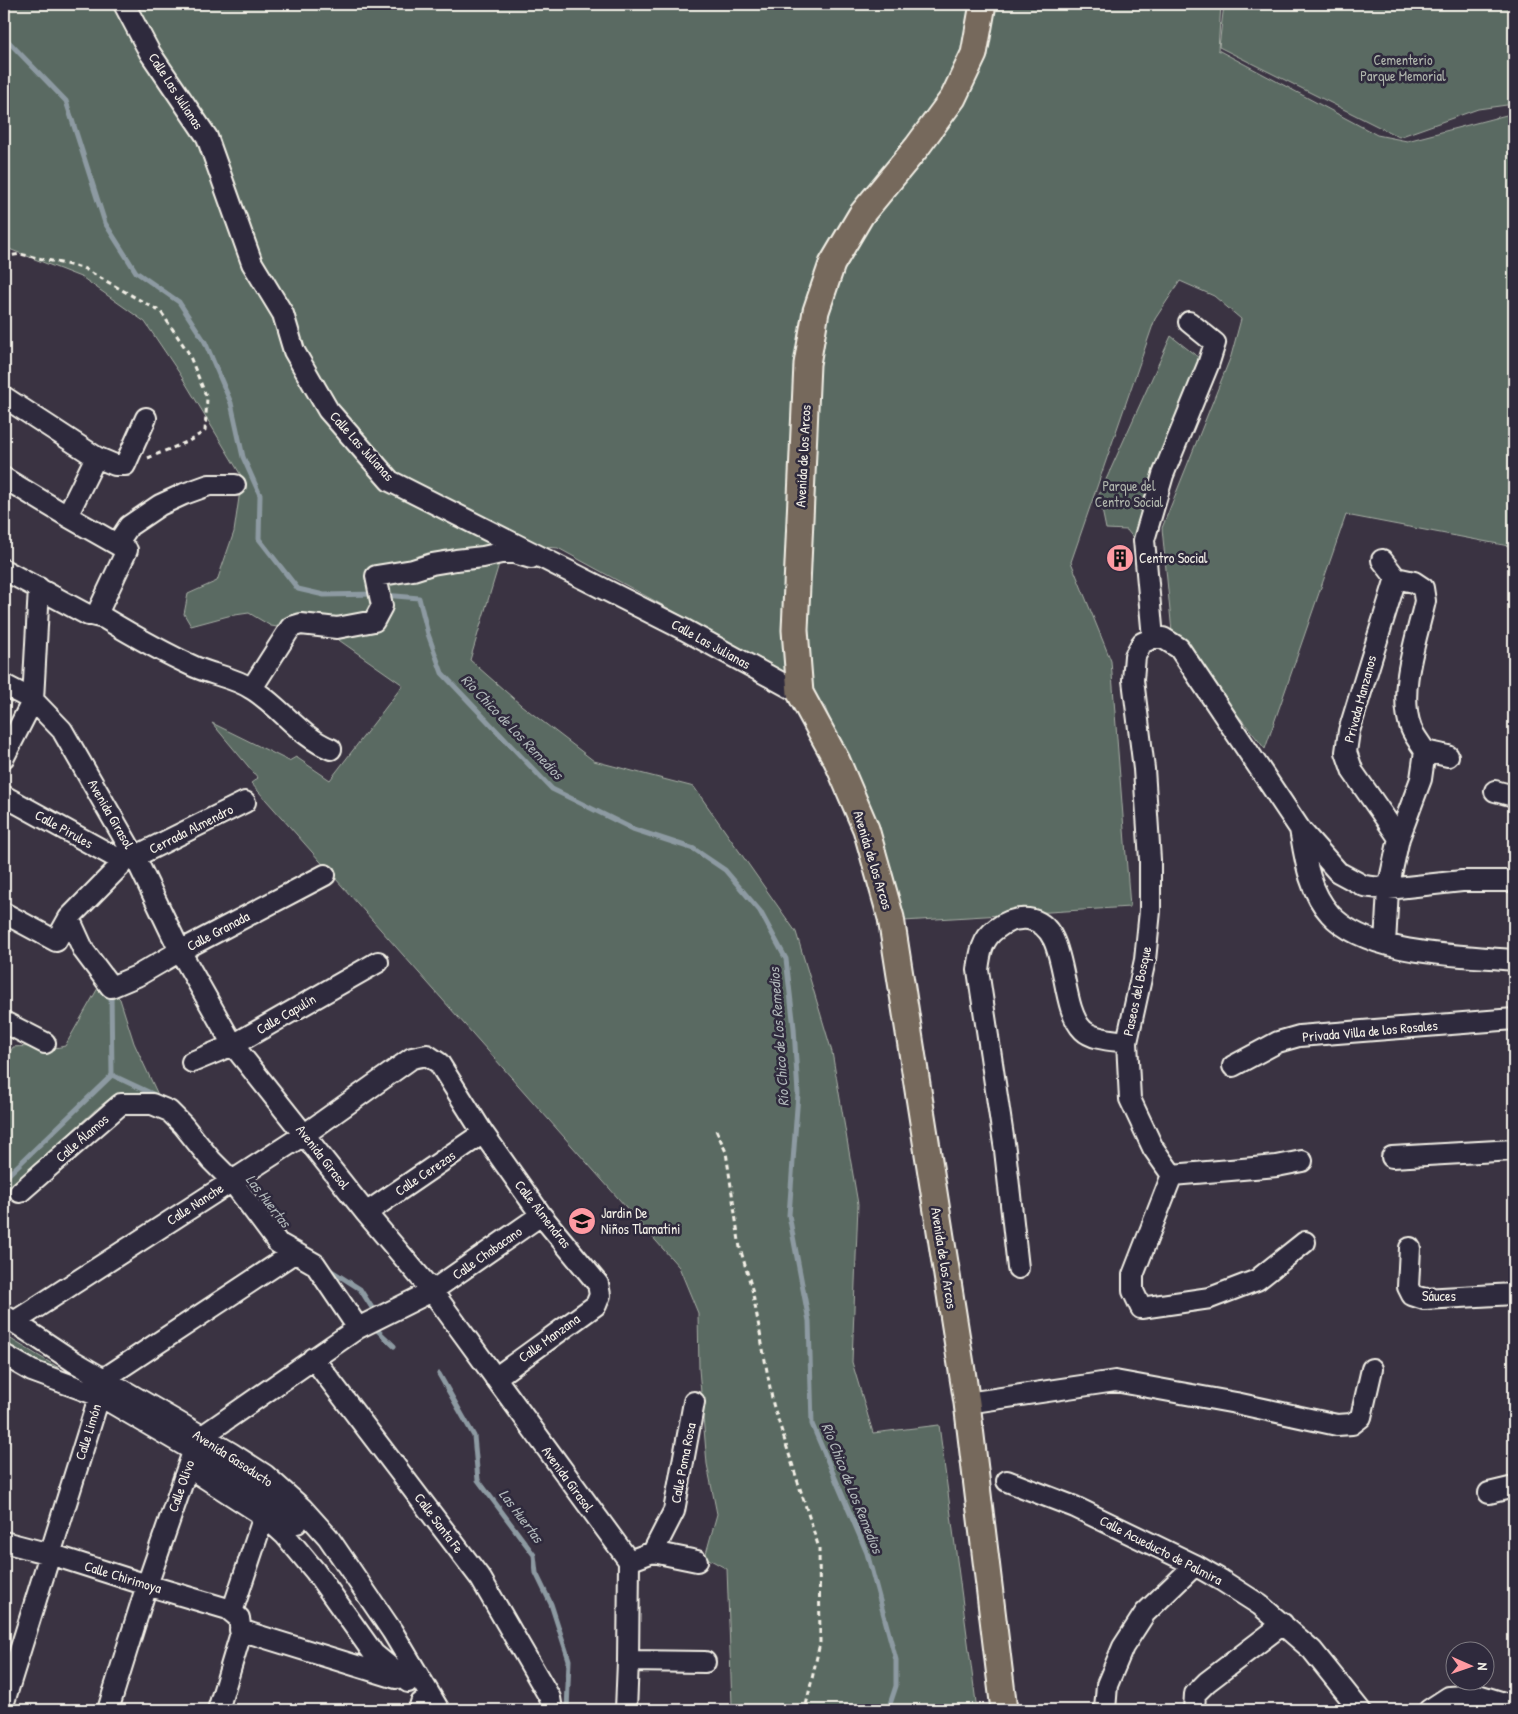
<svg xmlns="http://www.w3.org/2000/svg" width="1518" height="1714" viewBox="0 0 1518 1714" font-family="'Patrick Hand',sans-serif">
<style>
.green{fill:#5a6b62;stroke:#a7aea5}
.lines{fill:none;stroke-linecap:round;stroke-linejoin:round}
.stream{stroke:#8d9aa2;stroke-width:5}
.minor-casing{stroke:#f4f1e8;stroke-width:24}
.major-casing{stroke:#f4f1e8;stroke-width:29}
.path{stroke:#f4f1e8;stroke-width:3;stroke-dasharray:5 4;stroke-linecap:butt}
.minor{stroke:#2f2a3d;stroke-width:20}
.major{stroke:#76695c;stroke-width:25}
.labels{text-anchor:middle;stroke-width:5;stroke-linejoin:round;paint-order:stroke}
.park-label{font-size:14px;fill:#afb5ac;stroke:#2f2a3d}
.street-label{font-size:14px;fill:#f4f1e8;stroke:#2f2a3d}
.poi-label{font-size:14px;fill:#f4f1e8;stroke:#2f2a3d;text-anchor:start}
.water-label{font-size:15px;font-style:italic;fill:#b0b7b9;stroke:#2f2a3d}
</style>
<rect width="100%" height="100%" fill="#3a3342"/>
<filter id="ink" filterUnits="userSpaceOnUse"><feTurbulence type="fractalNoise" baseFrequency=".02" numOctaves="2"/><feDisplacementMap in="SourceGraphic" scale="10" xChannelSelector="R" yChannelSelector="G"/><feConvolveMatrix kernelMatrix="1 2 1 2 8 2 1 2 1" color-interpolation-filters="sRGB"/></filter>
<g filter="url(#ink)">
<!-- green -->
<path class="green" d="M4,4h1217l-3,46 159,85 30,6 107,-28v434l-168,-32 -81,234 -93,-117 -10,-104 69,-172 10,-37 -27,-23 -34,-15 -25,38 -84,243 40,99 19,246 -226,14 -79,-214 -95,-65 -172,-94 -53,-4 -35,116 51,45 73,56 100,26 102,145 36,120 26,152 -6,158 21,71 66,-8 38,285h-252l7,-5 -5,-136 -22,-12 12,-43 -10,-50 -8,-95 -1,-56 -19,-46 -428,-484 7,-5 -46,-55 77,38 7,-4 34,23 73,-95 -70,-49 -62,-10 -22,-13 -21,3 -37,10 -7,-12 4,-20 29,-13 17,-49 8,-55 -62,-103 -35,-52 -62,-44 -79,-31z
M1224,4h290v100l-36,5 -79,28 -180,-90z
M1171,336l37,29 -70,179 -11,-14 -21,-1 -7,-34z
M102,981l18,18 14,44 25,54 -42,-4 -22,17 -91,84v-132l9,-15c18,-2 34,4 52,-1z
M4,1335l55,33 11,9 -66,-25z"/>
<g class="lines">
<!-- stream -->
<path class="stream" d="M4,37l62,64 39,122 31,49 43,30 26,40 26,61 12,54 17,38 -1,44 39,50 26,6 52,-1
M384,595l35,3 9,36 14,39 110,116 81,40 61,20 31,21 35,41 26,48 8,69 4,66 -9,121 20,106 3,103 55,129 29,107v26l-8,24
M112,1075l45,21
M4,1179l108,-104 -1,-85
M327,1268l33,21 16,25
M375,1325v3l19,18
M439,1374l35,62 4,44 56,75 2,18 15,31 18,56 -2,50"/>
<!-- minor casing -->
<g class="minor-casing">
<path id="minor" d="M124,4l26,49 57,84 45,126 31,51 11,37 34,59 62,71 295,149 115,63
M4,397l92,60 19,8h10l21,-47
M4,478l63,38 60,34 -30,64 -5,1
M67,516l29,-59
M117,544l12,-18 31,-21 24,-11 25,-9h26
M1382,560l14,18 -47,153 -3,21 7,20 46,66
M4,570l84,45h4l12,3c30,18 60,35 91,49 18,8 41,11 57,22 28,17 48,48 79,60
M1396,578l18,4 9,6 2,13c-8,37 -28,90 -14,127 3,8 10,16 14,23l23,5
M1153,638l-9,-98 19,-65 45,-110 7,-22 -26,-21
M4,685l29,15 29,30 73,127 45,94 53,94 133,168 66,78 197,270 -1,100 -2,49
M252,688l39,-61 10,-3 36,4 37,-7 8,-15 -6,-30 37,-6 19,-6 24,-4 27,-3 18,-4h13l17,5
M4,757l29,-57 6,-112
M1495,791l19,5
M4,796l120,66
M1300,829c5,29 9,62 30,85 38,42 131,41 184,46
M4,913l52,28 13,-23 55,-56 121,-60
M69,918l15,33 27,36 26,-11 43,-25 145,-76
M1385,944l3,-55 11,-51 22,-59 4,-28
M4,1022l41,21
M192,1062l41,-17 145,-83
M1233,1066l45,-24 21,-6 215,-17
M1392,1157l122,-7
M1172,1175l-19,-27 -23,-49 -3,-57 18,-82 5,-49v-51l-6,-91 -11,-89 2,-24 7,-13 11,-5h10l16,10 121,181 38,43 26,14 24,3 74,-8h52
M1172,1175l-39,100v16l8,17 69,-10 47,-18 48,-38
M1172,1175l105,-9 25,-5
M20,1192l101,-88h31l17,7 14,14 28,35 20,20 47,63 37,21 43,64
M366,1213l117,-80
M1410,1248l-2,39 4,8 12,4 90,-5
M1018,1268l-13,-118 -27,-180c2,-16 4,-31 18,-41 9,-7 20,-11 32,-10 43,5 29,86 55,111 10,10 31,10 44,12
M5,1316l68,45 158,92 34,22 37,33 26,29 64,94 47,79
M14,1322l291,-188 107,-76 15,-3 12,8 44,70 58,82 57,69 2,11 -4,10 -101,73
M4,1355l28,16 68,25 154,90 43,37
M313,1358l168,221 69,119 2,12
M967,1403l148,-22 121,22 101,22 15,-1 9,-7 11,-48
M188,1467l76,49 21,19 30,36 59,83 34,28
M1007,1481l68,26 120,58 26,15 39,25 52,45 48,60
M1489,1493l25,-6
M4,1542l46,12 97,31 81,24 11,9 2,15 -23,77
M653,1552l44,9
M629,1561l24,-9 21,-41 20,-109
M232,1612l32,-96
M240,1630l156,48
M628,1661l77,1
M4,1702l101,-324 189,-125
M108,1710l39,-125 46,-133 8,-15 157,-109 74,-37 109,-76
M419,1710l2,-7
M1105,1710l2,-25 16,-38 22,-34 50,-48
M1194,1710l1,-16 12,-12 76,-58
M1429,1710l20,-13 29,-2 36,11"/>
</g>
<!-- major casing -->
<g class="major-casing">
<path id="major" d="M983,4l-9,50 -21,44 -36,49 -56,68 -29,49 -16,47 -9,53 -12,266 5,63 37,68 29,68 25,89 76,485 37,307"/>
</g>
<!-- path -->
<path class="path" d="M4,257l16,-3 63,14 78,44 27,40 19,46 -2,33 -16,10 -41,17
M716,1130l10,22 14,96 12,41 21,115 46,144 1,95 -15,67"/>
<!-- minor -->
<use href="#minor" class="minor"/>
<!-- major -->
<use href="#major" class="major"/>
</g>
</g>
<!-- icons -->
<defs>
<g id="building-disc" transform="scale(1.4375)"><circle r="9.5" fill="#ff9aa2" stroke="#2f2a3d"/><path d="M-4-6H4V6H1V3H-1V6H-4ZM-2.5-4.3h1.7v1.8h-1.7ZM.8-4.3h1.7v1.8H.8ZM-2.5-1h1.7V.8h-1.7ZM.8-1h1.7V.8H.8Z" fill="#111"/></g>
<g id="school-disc" transform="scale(1.4375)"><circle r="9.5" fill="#ff9aa2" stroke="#2f2a3d"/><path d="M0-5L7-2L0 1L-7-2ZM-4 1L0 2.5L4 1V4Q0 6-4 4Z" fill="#111"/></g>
</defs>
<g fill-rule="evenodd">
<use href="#building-disc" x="1120" y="558"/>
<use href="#school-disc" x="582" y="1221"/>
</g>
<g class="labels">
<!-- park labels -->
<g class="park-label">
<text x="1403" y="65">Cementerio<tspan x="1403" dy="16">Parque Memorial</tspan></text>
<text x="1129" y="491">Parque del<tspan x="1129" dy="16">Centro Social</tspan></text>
</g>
<!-- street labels -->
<g class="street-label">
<text transform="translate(176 91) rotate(57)" y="5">Calle Las Julianas</text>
<text transform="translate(362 446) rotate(48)" y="5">Calle Las Julianas</text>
<text transform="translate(803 456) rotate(-87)" y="5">Avenida de los Arcos</text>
<text transform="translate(711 644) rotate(29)" y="5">Calle Las Julianas</text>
<text transform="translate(1360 699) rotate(-75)" y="5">Privada Manzanos</text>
<text transform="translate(111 814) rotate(60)" y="5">Avenida Girasol</text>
<text transform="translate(64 829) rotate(29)" y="5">Calle Pirules</text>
<text transform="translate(191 829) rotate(-27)" y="5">Cerrada Almendro</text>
<text transform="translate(873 860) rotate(73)" y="5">Avenida de los Arcos</text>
<text transform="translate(218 931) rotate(-28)" y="5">Calle Granada</text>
<text transform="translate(1137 991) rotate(-78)" y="5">Paseos del Bosque</text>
<text transform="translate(286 1014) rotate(-30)" y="5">Calle Capulín</text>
<text transform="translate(1370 1031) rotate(-5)" y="5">Privada Villa de los Rosales</text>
<text transform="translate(82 1138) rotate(-41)" y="5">Calle Álamos</text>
<text transform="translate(323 1157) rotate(52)" y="5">Avenida Girasol</text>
<text transform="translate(425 1173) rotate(-34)" y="5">Calle Cerezas</text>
<text transform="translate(195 1204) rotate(-33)" y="5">Calle Nanche</text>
<text transform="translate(543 1214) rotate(52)" y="5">Calle Almendras</text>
<text transform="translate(487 1253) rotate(-35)" y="5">Calle Chabacano</text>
<text transform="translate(944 1258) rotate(81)" y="5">Avenida de los Arcos</text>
<text x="1439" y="1301">Sáuces</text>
<text transform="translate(549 1338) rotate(-36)" y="5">Calle Manzana</text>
<text transform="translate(88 1432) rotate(-73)" y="5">Calle Limón</text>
<text transform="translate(233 1458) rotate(33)" y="5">Avenida Gasoducto</text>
<text transform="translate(683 1463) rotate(-79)" y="5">Calle Poma Rosa</text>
<text transform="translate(568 1479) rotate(54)" y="5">Avenida Girasol</text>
<text transform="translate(181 1486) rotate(-71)" y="5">Calle Olivo</text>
<text transform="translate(439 1523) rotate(53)" y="5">Calle Santa Fe</text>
<text transform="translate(1161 1550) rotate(27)" y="5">Calle Acueducto de Palmira</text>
<text transform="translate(123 1577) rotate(17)" y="5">Calle Chirimoya</text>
</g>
<!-- poi labels -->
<g class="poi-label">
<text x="1139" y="563">Centro Social</text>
<text x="601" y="1218">Jardin De<tspan x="601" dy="16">Niños Tlamatini</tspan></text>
</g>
<!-- water labels -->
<g class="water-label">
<text transform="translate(512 727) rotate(46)" y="5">Río Chico de Los Remedios</text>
<text transform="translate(779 1037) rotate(-94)" y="5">Río Chico de Los Remedios</text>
<text transform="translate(268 1201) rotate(52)" y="5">Las Huertas</text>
<text transform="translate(852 1488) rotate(68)" y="5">Río Chico de Los Remedios</text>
<text transform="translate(521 1516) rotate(53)" y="5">Las Huertas</text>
</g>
</g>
<!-- margin -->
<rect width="1518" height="1714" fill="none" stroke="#2f2a3d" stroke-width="20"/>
<rect x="10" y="10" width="1498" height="1694" fill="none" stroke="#f4f1e8" stroke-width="2" filter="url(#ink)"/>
<!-- north arrow -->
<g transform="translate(1470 1666) rotate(92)"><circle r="24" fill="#2f2a3d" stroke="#7e7a81"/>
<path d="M0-4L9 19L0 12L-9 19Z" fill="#ff9aa2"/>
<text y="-8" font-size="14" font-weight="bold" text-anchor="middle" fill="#f4f1e8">N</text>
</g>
</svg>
